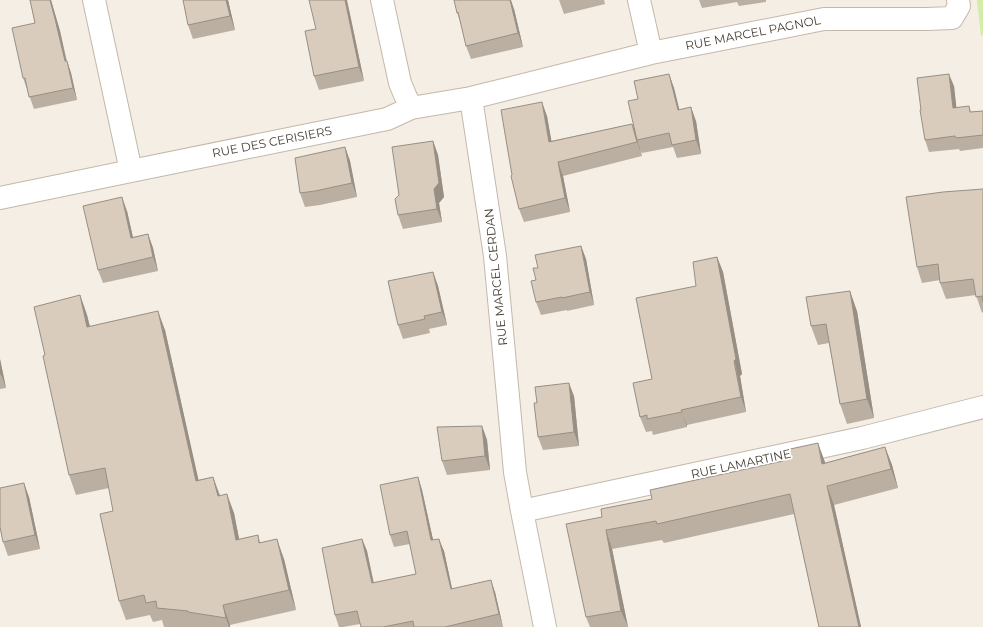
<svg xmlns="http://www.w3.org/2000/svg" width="983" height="627" viewBox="0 0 983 627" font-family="Montserrat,sans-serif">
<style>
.green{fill:#d3ecaa}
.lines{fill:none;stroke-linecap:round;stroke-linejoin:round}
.minor-casing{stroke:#c3b8a9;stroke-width:24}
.minor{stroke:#fff;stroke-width:22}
.wall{fill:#bbafa2}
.shaded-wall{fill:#988f84}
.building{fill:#d9ccbc;stroke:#988f84}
.labels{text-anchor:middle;stroke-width:3.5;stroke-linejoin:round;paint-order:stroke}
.street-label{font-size:12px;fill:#473e34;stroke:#fff}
</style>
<rect width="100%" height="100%" fill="#f4eee4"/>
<!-- green -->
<path class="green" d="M977,0h6v35l-2,1z"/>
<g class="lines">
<!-- minor casing -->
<g class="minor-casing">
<path id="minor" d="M94,0l37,171 256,-52 24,-11
M382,0l18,83 5,12 6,13 60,-10 24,158 20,216 7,39 23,116
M651,53l173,-34h103l25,-1 7,-12 -1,-6
M471,98l180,-45 -12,-53
M0,198l131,-27
M522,511l340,-73 121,-31"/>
</g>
<!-- minor -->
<use href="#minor" class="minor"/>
</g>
<!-- wall -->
<path class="wall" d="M30,0h21l9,31 7,30 4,12 6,27 -43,9 -11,-31 12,-55z
M228,0l7,30 -42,9 -5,-14z
M454,0l60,9 9,38 -52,12 -5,-13 -5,-22 -4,-11z
M559,0h45l1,4 -41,10z
M699,0h67v2l-27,4 -2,-4 -35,6z
M349,10l15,71 -45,9 -5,-14 2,-47z
M669,74l5,14 5,22 17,11 5,33 -24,4 -4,-11 -31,6 -2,-4 2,7 -79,20 7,36 -46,10 -5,-13 -7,-34 35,-59 4,25 81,-17 2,5 4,-30z
M954,86l2,22 13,-2 2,6 12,-1v37l-23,3 -1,-2 -30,3 -4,-12z
M433,141l5,14 6,42 -5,6 3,19 -39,7 -5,-14 1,-20z
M345,147l5,14 7,36 -37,8 -15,2 -5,-14z
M983,189v123l-1,1 -6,-18 -30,4 -6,-16v-3l-18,3 -5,-16z
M127,211l6,26 15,-3 5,14 5,23 -55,12 -5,-13z
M581,246l5,13 8,46 -27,6v-1l-26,5 -5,-13 2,-34z
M717,257l6,15 19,102 -2,2 6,36 -59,13v2l-34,8 -1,-4 -6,1 -6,-15 12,-38 44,-93z
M433,272l5,14 9,39 -18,4 1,4 -27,6 -5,-14z
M80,295l7,20 3,12 75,3 33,150 15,-3 7,18 14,18 5,26 19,-4 2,7 24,17 12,51 -66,15v2h-66l-2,-7 -9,2 -3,-7 -24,5 -7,-19 -6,-90 -4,-23 -33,7 -7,-20 -24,-120z
M857,311l17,107 -27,6 -7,-20 -11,-61 -11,2 -7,-19z
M0,359l6,29 -6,1z
M574,396l5,50 -36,4 -5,-13 -1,-34z
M482,426l5,14 3,30 -43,5 -5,-14z
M885,447l7,18 6,23 -64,17 27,122h-42l-25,-113 -130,29 -2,-3 -50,9 16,78h-38l-4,-10 16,-100 223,-54z
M418,477l4,13 11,50 11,11 8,38 43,3 8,35h-142l-1,-3 -17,3h-4l-4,-12 27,-76 5,12 7,32 42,-9 -6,-30 -16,3 -4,-12z
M29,497l11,52 -32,7 -5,-14z"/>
<!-- shaded-wall -->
<path class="shaded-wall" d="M50,0h1l9,31 9,43 -4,-13z
M226,0h2l7,30 -5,-14z
M345,0h2l17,81 -5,-14z
M510,0h1l3,9 9,38 -5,-14z
M67,61l4,12 6,27 -4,-12z
M669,74l5,14 9,36 -5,-14z
M949,74l5,12 4,35 -5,-13z
M542,102l5,14 7,39 -5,-13z
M691,107l5,14 5,33 -5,-14z
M632,124l5,14v2l3,9 2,7 -5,-14z
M433,141l5,14 6,42 -5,6 3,19 -5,-13 -3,-20z
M345,147l5,14 7,36 -5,-14z
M558,162l5,14 7,36 -5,-14z
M122,197l5,14 9,40 -5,-13z
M148,234l5,14 5,23 -5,-14z
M581,246l5,13 8,46 -4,-13z
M717,257l6,15 19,102 -2,2 6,36 -5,-15z
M433,272l5,14 9,39 -5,-13z
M850,291l7,20 17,107 -7,-19z
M80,295l7,20 8,32 -8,-20z
M158,311l7,19 38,170 -7,-19z
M0,359l6,29 -5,-14 -1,-6z
M569,383l5,13 5,50 -5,-14z
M681,410l6,15v2l-5,-15z
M482,426l5,14 3,30 -5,-14z
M818,443l7,19 4,21 -7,-19z
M885,447l7,18 6,23 -7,-19z
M213,477l7,20 -2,-1z
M418,477l4,13 14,63 -5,-13z
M24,483l5,14 11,52 -5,-14z
M827,486l7,19 27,122h-2z
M227,494l7,19 9,46 -7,-19z
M606,530l6,19 16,78 -7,-16z
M277,539l7,20 12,51 -7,-20z
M362,539l5,12 9,45 -4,-13z
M439,539l5,12 11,51 -4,-13z
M491,580l4,12 8,35 -4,-13z
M223,605l7,20v2h-1l-3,-9z"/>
<!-- building -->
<path class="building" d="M30,0h20l5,19 10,42h2l6,27 -44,9 -4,-19h-2l-11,-50 23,-5z
M183,0h43l4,16 -42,9z
M309,0h36l14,67 -45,9 -9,-45 11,-2z
M454,0h56l8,33 -52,13 -8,-34 -1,1z
M669,74l9,36 13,-3 5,33 -24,5 -3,-12 -32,7 -9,-39 10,-2 -4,-18z
M949,74l4,34 16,-2 1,6 13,-1v24l-27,3 -1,-2 -30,4 -5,-30h1l-4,-32z
M542,102l7,40 83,-18 5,18 -79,20 7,36 -46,11 -8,-33 1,-1 -11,-65z
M433,141l6,42 -5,6 3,20 -39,6 -3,-16 4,-4 -7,-48z
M345,147l7,36 -37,8 -15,2 -5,-35z
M983,189v113l-1,-6 -6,1 -3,-18 -33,4 -2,-19 -21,3 -11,-70 37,-5z
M122,197l9,41 17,-4 5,23 -55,13 -15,-64z
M581,246l9,46 -28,6v-1l-26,5 -5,-21 5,-1 -3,-12h5l-3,-13z
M717,257l19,102 -2,2 7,36 -60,13 1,2 -35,7v-4l-7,2 -7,-34 19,-4 -16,-81 60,-12 -3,-24z
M433,272l9,40 -18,4 1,3 -27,6 -10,-44z
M850,291l17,108 -27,5 -14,-80 -15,2 -5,-29z
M80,295l7,32 71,-16 38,170 17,-4 5,19 9,-2 9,46 22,-5 1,8 18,-4 12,51 -66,15 3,13 -38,-6v-1l-31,-3 -1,-7 -10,2 -2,-8 -25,6 -19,-87 13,-3 -8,-43 -36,7 -26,-119 2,-1 -11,-48z
M0,368l1,6 -1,1z
M569,383l5,49 -36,5 -4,-34h3l-2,-16z
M482,426l3,30 -43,5 -5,-34z
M818,443l4,21 63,-17 6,22 -64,17 32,141h-40l-29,-133 -133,30 -1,-3 -50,9 15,81 -35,6 -20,-93 36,-7 -1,-8 51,-10 -2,-9 133,-29 -2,-10z
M418,477l13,63 8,-1 12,50 40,-9 8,34 -54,13h-31l-1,-6 -30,6h-22l-4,-16 -22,4 -13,-67 40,-9 10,44 44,-9 -9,-43 -17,4 -10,-50z
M24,483l11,52 -32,7 -3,-15v-39z"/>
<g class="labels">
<!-- street labels -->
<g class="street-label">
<text transform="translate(753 33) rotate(-11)" y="4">RUE MARCEL PAGNOL</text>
<text transform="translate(272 142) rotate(-11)" y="4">RUE DES CERISIERS</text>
<text transform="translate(496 277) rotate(-96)" y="4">RUE MARCEL CERDAN</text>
<text transform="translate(741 464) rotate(-12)" y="4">RUE LAMARTINE</text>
</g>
</g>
</svg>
